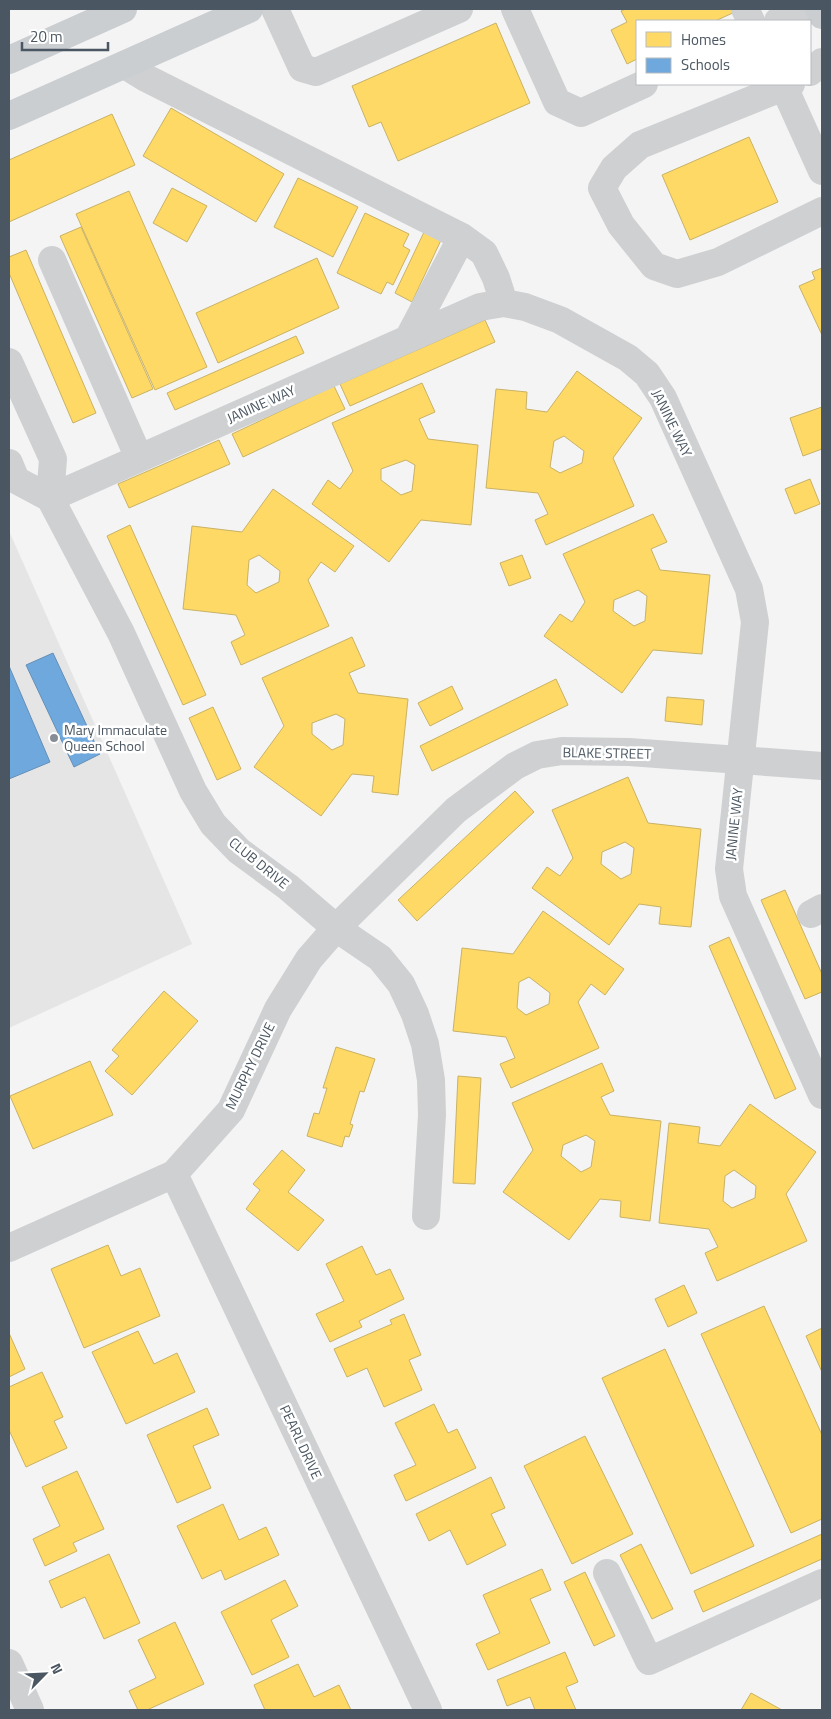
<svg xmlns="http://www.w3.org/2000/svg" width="831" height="1719" viewBox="0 0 831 1719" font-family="'Titillium Web',sans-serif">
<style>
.education{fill:#e6e5e6}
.homes{fill:#ffd966;stroke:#c9b264;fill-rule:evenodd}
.schools{fill:#6fa8dc;stroke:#648fb7}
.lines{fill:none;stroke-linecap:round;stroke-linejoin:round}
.minor{stroke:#ced0d2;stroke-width:28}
.major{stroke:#caced1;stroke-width:28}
.poi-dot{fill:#868d94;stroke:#fff;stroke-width:2}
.labels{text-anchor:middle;stroke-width:5;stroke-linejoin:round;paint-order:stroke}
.street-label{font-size:14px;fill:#4a5661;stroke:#fff}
.poi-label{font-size:14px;fill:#4a5661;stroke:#fff;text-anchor:start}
</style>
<rect width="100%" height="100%" fill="#f4f4f4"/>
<!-- education -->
<path class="education" d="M9,531l183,413 -183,84z"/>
<!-- homes -->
<path class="homes" d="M625,9h108l2,3 -20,9h-78v38l-10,5 -16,-34 16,-8 -6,-11z
M496,23l34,80 -132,58 -17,-39 -12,5 -17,-41z
M171,108l113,66 -28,48 -113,-66z
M112,114l23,51 -126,57v-62z
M749,137l29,65 -88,38 -28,-65z
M298,178l60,29 -25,50 -59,-30z
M172,188l35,18 -20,36 -34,-19z
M129,191l78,176 -52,23 -79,-176z
M365,213l44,21 -6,12 7,4 -17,35 -6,-3 -6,12 -44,-21z
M81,227l72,162 -21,9 -72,-162z
M425,230l17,8 -30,64 -17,-9z
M26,250l70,163 -23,10 -64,-150v-16z
M317,258l22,50 -121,55 -22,-50z
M822,268v67l-23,-49 16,-7 -3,-7z
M485,320l10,22 -145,64 -10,-22z
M296,336l8,17 -129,57 -8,-17z
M577,371l65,47 -29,40 21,48 -88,39 -11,-25 13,-6 -10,-21 -52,-5 10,-99 31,3 -1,17 21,3zM564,436l20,15 -2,12 -22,10 -10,-6 4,-26z
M422,383l13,29 -16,7 9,20 50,6 -7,80 -50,-5 -32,42 -77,-58 16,-24 12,9 13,-18 -21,-48zM406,460l9,5 -3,26 -11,4 -20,-15v-11z
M334,386l11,23 -102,48 -11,-23z
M822,407v42l-19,7 -13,-38z
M219,440l11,24 -101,44 -11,-24z
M810,479l10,25 -25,10 -10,-25z
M273,489l81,57 -19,26 -14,-10 -13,18 21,46 -88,39 -10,-23 14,-7 -9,-20 -53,-6 9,-83 50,6zM259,555l21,16 -1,11 -23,11 -9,-8 2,-25z
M653,514l14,28 -16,7 9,21 50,5 -8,79 -49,-4 -31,43 -78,-57 16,-22 12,8 13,-20 -22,-48zM638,590l9,6 -2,25 -11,5 -21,-15 1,-11z
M130,525l76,170 -23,10 -76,-169z
M522,555l9,23 -22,8 -9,-23z
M352,637l13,29 -16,7 9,20 50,6 -10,96 -26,-3 2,-16 -22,-2 -31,42 -67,-49 30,-41 -22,-48zM336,714l9,5 -2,26 -11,5 -20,-16v-11z
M556,679l12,26 -136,66 -12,-25z
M452,686l11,23 -33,17 -12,-23z
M667,697l37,3 -2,25 -37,-4z
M213,707l28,62 -24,11 -28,-62z
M628,777l20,46 53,6 -10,98 -32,-3 2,-17 -22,-3 -30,41 -77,-57 15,-21 13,9 13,-18 -21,-48zM625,842l9,6 -3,26 -10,5 -20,-15 1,-12z
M515,791l19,21 -117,109 -19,-21z
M785,890l37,84v18l-17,7 -44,-99z
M543,911l81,58 -19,26 -14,-11 -13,18 21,46 -88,40 -11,-24 15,-6 -9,-21 -53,-6 9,-83 51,6zM529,977l21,16 -1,11 -23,11 -9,-7 2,-26z
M729,937l67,152 -21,10 -66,-153z
M164,991l34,30 -66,74 -27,-24 14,-15 -7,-6z
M336,1047l39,12 -11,33 -4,-1 -10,33 3,1 -4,12 -4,-1 -3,11 -35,-11 7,-23 5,1 8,-26h-4z
M90,1061l23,54 -80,34 -23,-53z
M602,1063l12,28 -13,6 9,18 51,6 -11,100 -30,-4 1,-16 -21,-2 -31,41 -66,-48 30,-42 -21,-47zM586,1135l9,6 -4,26 -10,5 -20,-16 2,-11z
M458,1076l23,2 -6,106 -22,-1z
M750,1104l66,48 -30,42 21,47 -90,40 -12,-28 13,-6 -9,-18 -50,-6 10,-100 31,4 -2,16 22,3zM734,1170l22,16 -1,12 -23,10 -9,-7 2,-25z
M282,1150l23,20 -17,22 36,28 -26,31 -52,-42 14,-19 -7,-6z
M108,1245l13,31 19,-8 20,48 -76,32 -33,-79z
M362,1246l14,29 14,-6 14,30 -45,22 3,6 -32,15 -14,-28 28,-13 -18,-37z
M684,1285l13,28 -29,14 -13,-28z
M764,1306l58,129v84l-31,14 -90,-199z
M404,1314l17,41 -12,5 13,30 -38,17 -17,-39 -20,9 -13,-28 58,-25 -2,-4z
M822,1328v44l-16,-36z
M138,1331l16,33 23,-11 18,39 -69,32 -34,-72z
M9,1333l16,36 -16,8z
M665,1349l89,197 -63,28 -89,-196z
M42,1372l21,45 -9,4 13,27 -41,19 -17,-37v-43z
M434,1404l14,29 9,-4 19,39 -70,33 -12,-26 22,-10 -21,-42z
M207,1408l12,27 -26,11 18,42 -34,15 -30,-68z
M585,1436l48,98 -61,30 -48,-98z
M77,1471l27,58 -31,14 4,8 -32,15 -12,-27 27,-13 -18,-39z
M491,1477l14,31 -14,6 15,31 -39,20 -17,-35 -21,11 -13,-27z
M223,1504l16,36 27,-13 13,28 -54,25 -4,-10 -19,9 -25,-53z
M822,1534v25l-119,53 -9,-21z
M641,1544l32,65 -21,10 -32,-64z
M109,1554l31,69 -36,16 -19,-42 -24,11 -12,-27z
M542,1569l9,21 -21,9 20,44 -62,27 -12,-26 24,-11 -17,-38z
M585,1572l30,64 -21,10 -30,-64z
M285,1580l13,26 -27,14 18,37 -37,18 -31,-63z
M175,1622l29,62 -57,26h-9l-9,-19 27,-13 -18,-38z
M565,1652l13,30 -12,5 10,23h-41l-5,-13 -23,9 -10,-26z
M298,1664l16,33 25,-12 12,25h-86l-11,-25z
M751,1693l31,17h-41z"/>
<!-- schools -->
<path class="schools" d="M53,653l47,101 -26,13 -48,-102z
M9,666l41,96 -41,17z"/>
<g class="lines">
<!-- minor -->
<path class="minor" d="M275,9l27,59 14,4 143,-63
M515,9l42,93 24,11 63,-29
M745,9l6,12
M778,21l26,-12
M125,65l21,13 316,159 22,16 12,25 8,25
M810,72l12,-10
M791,84l-151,61 -26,23 -12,20 19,37 33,41 23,8 41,-12 104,-51
M784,87l38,84
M52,260l87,198
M408,339l54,-102
M9,362l44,97 -3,39 71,135 72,158 20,33 26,27 49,36 48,41 44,30 21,26 14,30 10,30 6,36 1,35 -6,101
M9,463l7,17 34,18
M50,498l430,-191 24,-4 21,4 35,13 68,38 19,16 16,24 86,191 6,33 -26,247 4,27 89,199
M811,914l11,-6
M174,1174l254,536
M9,1248l165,-74 57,-64 47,-101 31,-50 27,-31 120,-118 59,-44 22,-11 25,-4 67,1 193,14
M607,1573l42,88 173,-78
M9,1663l21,47"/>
<!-- major -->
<path class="major" d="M819,9l3,6
M9,60l114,-51
M9,116l240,-107"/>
</g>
<!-- markers -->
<circle class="poi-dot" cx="54" cy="738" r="5"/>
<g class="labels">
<!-- street labels -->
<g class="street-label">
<text transform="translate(261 404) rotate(-24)" y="5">JANINE WAY</text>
<text transform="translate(672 423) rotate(64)" y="5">JANINE WAY</text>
<text transform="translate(607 753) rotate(1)" y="5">BLAKE STREET</text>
<text transform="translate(734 824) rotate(-84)" y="5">JANINE WAY</text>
<text transform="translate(259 863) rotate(39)" y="5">CLUB DRIVE</text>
<text transform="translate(250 1066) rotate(-64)" y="5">MURPHY DRIVE</text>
<text transform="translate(301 1442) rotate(65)" y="5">PEARL DRIVE</text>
</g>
<!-- poi labels -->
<g class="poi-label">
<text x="64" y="735">Mary Immaculate<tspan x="64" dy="16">Queen School</tspan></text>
</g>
</g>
<!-- border -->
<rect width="831" height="1719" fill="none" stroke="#4a5661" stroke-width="20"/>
<!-- legend -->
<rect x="636" y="20" width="175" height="65" fill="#ffffff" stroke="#b7bbc0"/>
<rect x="646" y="32" width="25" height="15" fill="#ffd966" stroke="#b7bbc0"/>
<text x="681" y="45" font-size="15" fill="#4a5661">Homes</text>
<rect x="646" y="58" width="25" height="15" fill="#6fa8dc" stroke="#b7bbc0"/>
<text x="681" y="70" font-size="15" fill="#4a5661">Schools</text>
<!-- north arrow -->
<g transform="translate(45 1674) rotate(66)" stroke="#ffffff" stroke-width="4" paint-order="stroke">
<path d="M0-4L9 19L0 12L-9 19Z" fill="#4a5661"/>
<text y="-8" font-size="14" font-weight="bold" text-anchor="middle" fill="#4a5661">N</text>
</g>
<!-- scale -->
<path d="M22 42v8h86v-8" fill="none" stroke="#4a5661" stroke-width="2.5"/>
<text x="30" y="42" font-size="15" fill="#4a5661" stroke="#ffffff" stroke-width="4" paint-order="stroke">20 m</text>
</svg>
